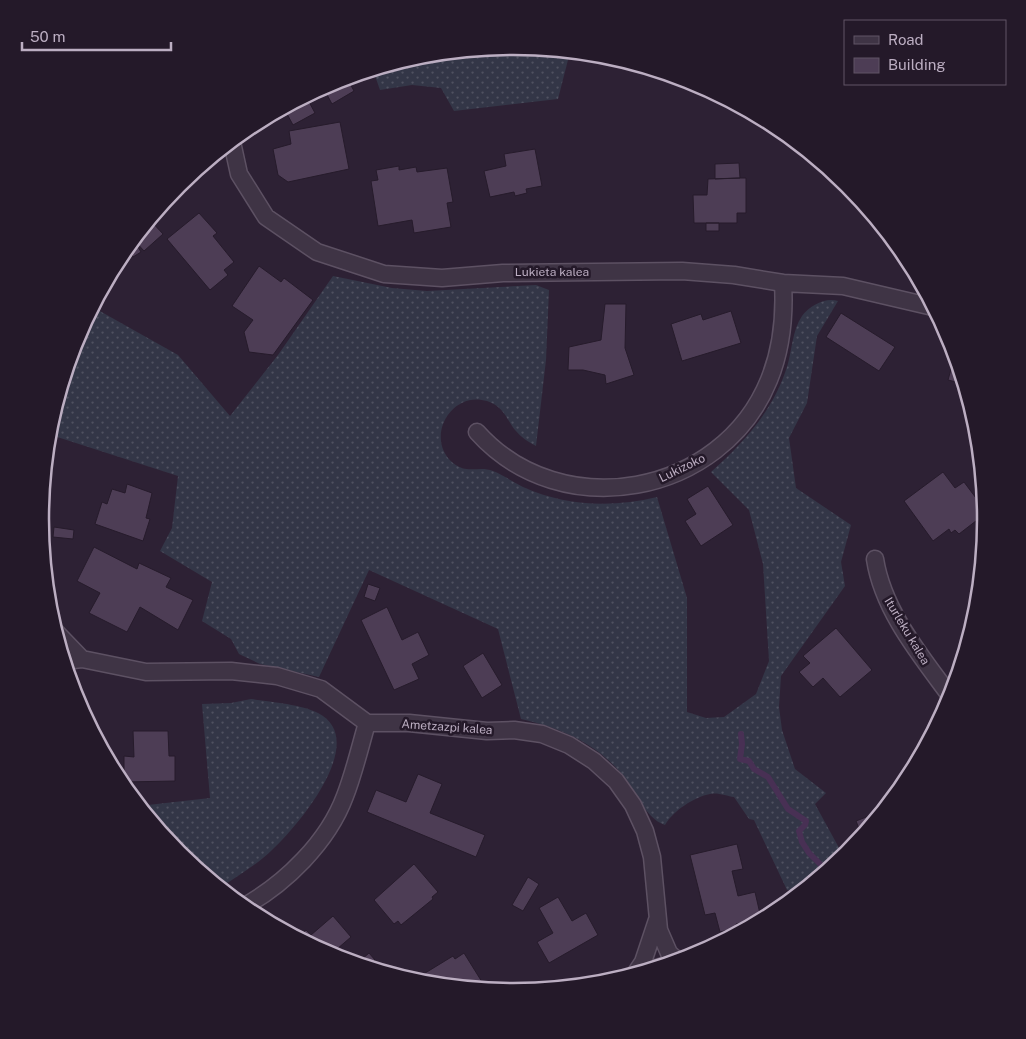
<svg xmlns="http://www.w3.org/2000/svg" width="1026" height="1039" viewBox="0 0 1026 1039" font-family="'Public Sans',sans-serif">
<style>
.grass{fill:url(#grass-dots)}
.lines{fill:none;stroke-linecap:round;stroke-linejoin:round}
.stream{stroke:#483054;stroke-width:6}
.building{fill:#4d3d55;stroke:#261b2b}
.minor-casing{stroke:#5d5163;stroke-width:19}
.minor{stroke:#3f3445;stroke-width:16}
.labels{text-anchor:middle;stroke-width:5;stroke-linejoin:round;paint-order:stroke}
.street-label{font-size:12px;fill:#bcaec2;stroke:#241929}
.rim{fill:none;stroke:#bcaec2;stroke-width:2.5}
</style>
<defs>
<pattern id="grass-dots" width="8" height="8" patternUnits="userSpaceOnUse" patternTransform="scale(1.25)"><rect width="8" height="8" fill="#333647"/><path d="M2 2h.1M6 6h.1" fill="none" stroke="#4f5160" stroke-width="1.8" stroke-linecap="round"/></pattern>
</defs>
<rect width="100%" height="100%" fill="#2d2134"/>
<!-- grass -->
<path class="grass" d="M513,47l57,5 -12,47 -104,12 -13,-23 -29,-3 -32,5 -7,-20 48,-14z
M333,276l59,12 35,3 109,-6 13,5 -3,70 -10,86c-8,-4 -15,-9 -21,-16 -9,-12 -12,-24 -28,-29 -36,-11 -63,37 -34,62 15,12 26,2 40,8 10,4 20,11 30,16 42,19 89,21 134,10l30,101v114l19,6 18,-1 32,-23 13,-33 -6,-97 -14,-54 -38,-38c33,-30 62,-61 76,-105 5,-16 5,-36 15,-51 8,-11 24,-19 36,-15l-21,35 -10,67 -18,35 7,50 55,37 -10,37 4,24 -64,90 -2,31 3,23 13,39 31,24 -11,11 29,53 -49,40 -4,-7h-4l-33,-70 -5,-1 -15,-22c-7,-1 -17,-5 -24,-3 -16,3 -37,17 -45,31 -22,-8 -29,-36 -44,-52 -27,-31 -61,-45 -100,-54l-23,-90 -129,-59 -50,107 -59,-13 -21,-10 -8,-15 -29,-18 10,-39 -52,-31 12,-23 6,-52 -130,-42 28,-96 18,-34 4,6 80,45 52,61 48,-61z
M251,699c19,3 50,5 67,14 53,27 -21,114 -46,137 -15,15 -35,26 -52,38l-42,-34 -39,-48 71,-8 -8,-94 29,-1z"/>
<g class="lines">
<!-- stream -->
<path class="stream" d="M741,734l1,10 -2,15 9,2 5,8 14,8 20,32 18,12 -1,4 -6,6 3,11 7,11 18,18"/>
</g>
<!-- building -->
<path class="building" d="M347,78l7,13 -22,13 -7,-13z
M308,100l7,13 -22,12 -7,-13z
M340,122l9,47 -61,13 -10,-7 -5,-26 18,-5 -2,-13z
M535,149l7,37 -16,3 1,4 -12,3 -1,-4 -24,5 -6,-26 22,-5 -2,-12z
M739,163l1,15 -25,1v-15z
M399,166v4l17,-3 1,5 30,-4 6,34 -6,1 4,24 -37,6 -2,-13 -34,6 -7,-45 7,-1 -2,-10z
M740,178h6v35h-9v10h-43l-1,-28h14l1,-16z
M199,213l18,20 -4,3 21,26 -10,8 4,5 -18,15 -43,-51z
M150,220l13,14 -19,17 -10,-11z
M706,223h13v8h-13z
M135,242l6,10 -8,5 -5,-10z
M259,266l22,16 3,-4 29,22 -40,55 -24,-3 -5,-20 9,-12 -21,-14z
M605,304h21l-1,44 9,27 -28,9 -1,-9 -22,-5h-15l1,-23 32,-7z
M731,311l10,32 -59,18 -11,-37 30,-10 2,6z
M841,313l54,34 -16,24 -53,-34z
M955,355l9,29 -16,-4z
M943,472l12,16 9,-6 21,28v4l-26,20 -4,-4 -4,3 -2,-4 -16,12 -29,-40z
M127,484l25,9 -6,25 4,1 -7,22 -48,-17 7,-22 5,2 5,-15 13,4z
M708,486l25,39 -32,21 -16,-25 11,-7 -9,-15z
M54,527l20,3 -1,9 -20,-2z
M94,547l43,22 2,-6 32,15 -5,9 27,13 -15,30 -38,-23 -13,25 -38,-19 11,-20 -23,-12z
M368,584l12,4 -5,13 -11,-4z
M387,607l15,33 16,-8 11,23 -17,9 7,15 -25,11 -33,-70z
M836,628l36,42 -32,27 -17,-19 -10,9 -14,-15 11,-9 -7,-7z
M483,653l19,32 -20,13 -19,-32z
M133,731h35l1,25h6v25l-51,1v-26l10,1z
M923,751l-9,17 -5,-12z
M418,774l24,10 -12,29 55,22 -9,22 -109,-45 9,-22 30,12z
M884,810l-22,26 -6,-15z
M737,844l6,25 -11,2 6,25 17,-4 6,26 -25,6 1,4 -17,4 -5,-19 -10,2 -15,-60z
M414,864l24,28 -6,5 1,2 -32,26 -3,-4 -4,3 -20,-24z
M528,877l11,7 -16,27 -11,-6z
M558,897l14,24 14,-8 12,22 -49,28 -12,-21 16,-9 -14,-25z
M333,916l18,21 -14,12 9,10 -1,1 -13,-4 -35,-18 9,-8 5,5z
M369,953l6,7 -8,7 -7,-6z
M464,953l23,37 -67,-7 -3,-5 36,-22 2,3z"/>
<g class="lines">
<!-- minor casing -->
<g class="minor-casing">
<path id="minor" d="M232,142l7,32 27,43 51,35 67,22 58,4 61,-5 179,-2 52,4 49,8 60,3 90,21
M477,432c84,94 245,64 292,-52 13,-32 16,-63 14,-97
M875,559c8,52 46,97 76,138
M55,631l27,28
M64,661l18,-2 64,13 85,-1 46,5 44,13 46,34h42l78,8 27,-1 28,4 27,11 25,16 22,20 17,24 12,26 7,26 7,73 10,23 9,8
M243,907c42,-23 85,-65 102,-111 9,-23 15,-49 22,-73
M654,969l9,-3
M635,974l8,-12 14,-42"/>
</g>
<!-- minor -->
<use href="#minor" class="minor"/>
</g>
<g class="labels">
<!-- street labels -->
<g class="street-label">
<text x="552" y="276">Lukieta kalea</text>
<text transform="translate(682 468) rotate(-26)" y="4">Lukizoko</text>
<text transform="translate(907 631) rotate(59)" y="4">Iturleku kalea</text>
<text transform="translate(447 727) rotate(4)" y="4">Ametzazpi kalea</text>
</g>
</g>
<!-- crop -->
<path d="M0 0H1026V1039H0ZM49 519a464 464 0 1 1 928 0a464 464 0 1 1-928 0Z" fill="#241929" fill-rule="evenodd"/>
<path class="rim" d="M49 519a464 464 0 1 1 928 0a464 464 0 1 1-928 0Z"/>
<!-- legend -->
<rect x="844" y="20" width="162" height="65" fill="#241929" stroke="#615566"/>
<rect x="854" y="36" width="25" height="8" fill="#3f3445" stroke="#615566"/>
<text x="888" y="45" font-size="15" fill="#bcaec2">Road</text>
<rect x="854" y="58" width="25" height="15" fill="#4d3d55" stroke="#615566"/>
<text x="888" y="70" font-size="15" fill="#bcaec2">Building</text>
<!-- scale -->
<path d="M22 42v8h149v-8" fill="none" stroke="#bcaec2" stroke-width="2.5"/>
<text x="30" y="42" font-size="15" fill="#bcaec2" stroke="#241929" stroke-width="4" paint-order="stroke">50 m</text>
</svg>
